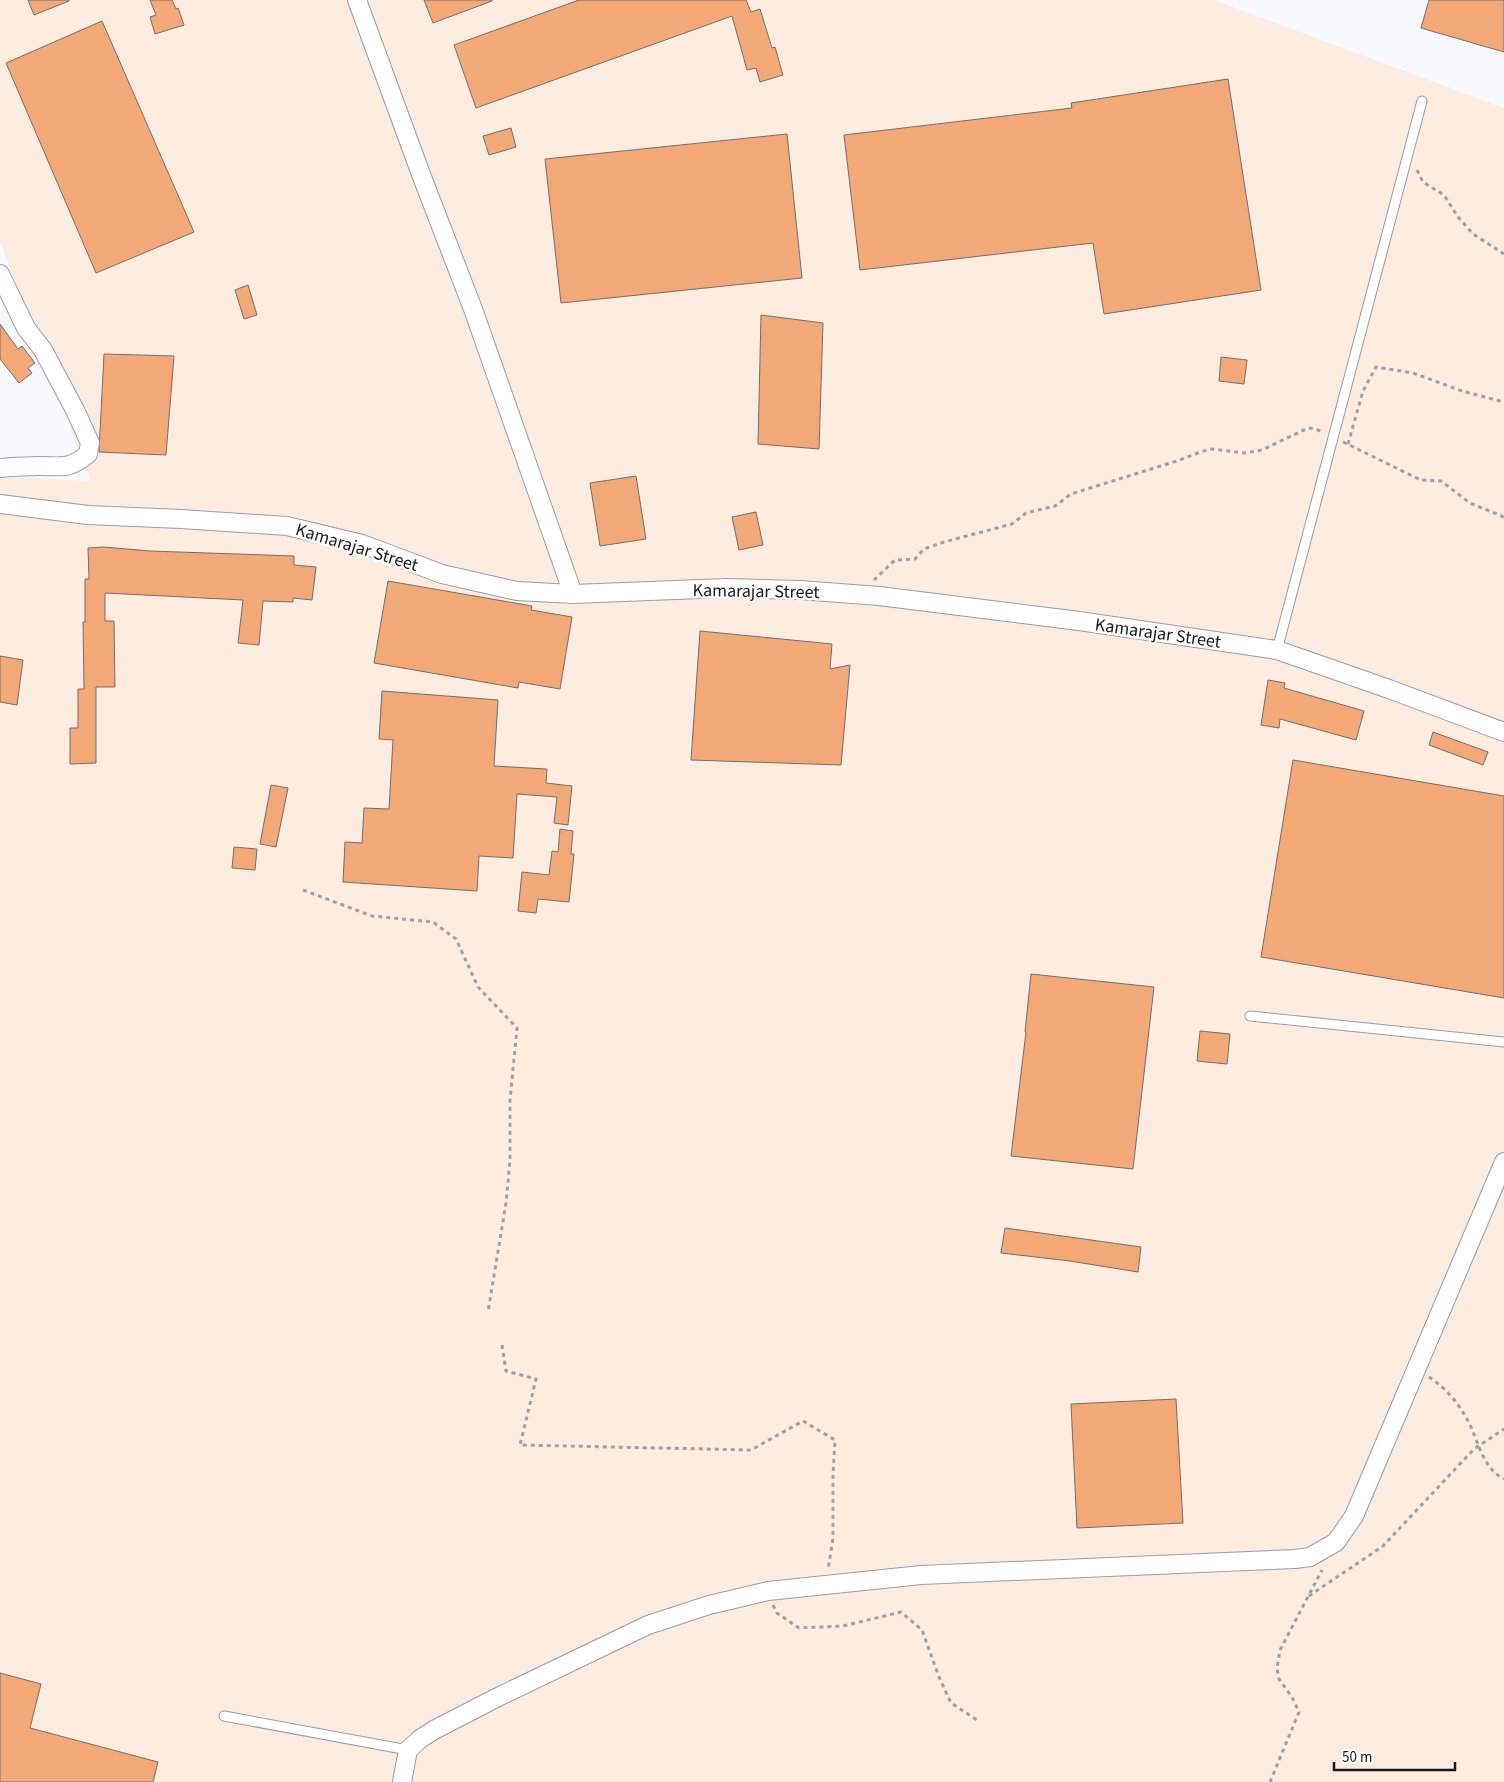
<svg xmlns="http://www.w3.org/2000/svg" width="1504" height="1782" viewBox="0 0 1504 1782" font-family="'Source Sans 3',sans-serif">
<style>
.industrial{fill:#fcece0}
.building{fill:#f3a877;stroke:#766e6a}
.lines{fill:none;stroke-linecap:round;stroke-linejoin:round}
.service-casing{stroke:#999ca4;stroke-width:11}
.minor-casing{stroke:#999ca4;stroke-width:20}
.path{stroke:#9ea0a4;stroke-width:3;stroke-dasharray:4 4;stroke-linecap:butt}
.service{stroke:#fff;stroke-width:9}
.minor{stroke:#fff;stroke-width:18}
.labels{text-anchor:middle;stroke-width:5;stroke-linejoin:round;paint-order:stroke}
.street-label{font-size:18px;fill:#181a1d;stroke:#fff}
</style>
<rect width="100%" height="100%" fill="#f7f9fe"/>
<!-- industrial -->
<path class="industrial" d="M0,0h1214l290,108v1674h-1504v-1305l90,4 -90,-240z"/>
<!-- building -->
<path class="building" d="M28,0h41v1l-35,14z
M150,0h22l4,9 2,-1 6,17 -29,9 -5,-17 6,-2z
M424,0h68v1l-59,22z
M579,0h167l5,12 9,-3 12,39 3,-1 8,28 -23,7 -4,-14 -9,2 -15,-54 -256,92 -22,-63z
M1429,0h75v52l-83,-24z
M102,21l92,211 -98,41 -90,-210z
M1228,79l33,211 -157,24 -11,-71 -233,27 -16,-135 228,-27 -1,-5z
M511,128l5,19 -27,8 -6,-19z
M787,134l15,144 -241,25 -16,-144z
M248,285l9,30 -13,4 -9,-29z
M761,315l62,8 -4,126 -61,-5z
M0,324l18,25 4,-3 13,17 -7,5 4,5 -13,10 -19,-24z
M104,354l70,2 -8,99 -67,-3z
M1221,357l26,3 -3,24 -25,-3z
M636,476l10,63 -46,7 -10,-63z
M756,512l7,33 -24,5 -7,-33z
M104,547l46,4 144,5v9l22,2 -4,33 -19,-2v4l-30,-1 -4,44 -21,-2 5,-43 -138,-7v28h9l1,66h-19v76l-26,1v-36h8v-39h6l-1,-67h2v-43h4l-1,-31z
M388,581l144,25 -1,4 41,7 -12,72 -41,-7 -1,6 -144,-25z
M700,631l132,13 -2,25 20,-4 -9,100 -150,-5z
M0,656l23,4 -6,45 -17,-3z
M1268,680l17,3 -1,5 80,23 -8,29 -76,-21 -1,9 -18,-3z
M382,691l116,9 -4,66 53,3 -1,14 26,3 -4,39 -14,-2 3,-26 -40,-3 -4,64 -34,-2 -2,35 -134,-9 2,-40 17,1 2,-35 25,1 4,-69 -14,-1z
M1433,732l55,20 -5,13 -54,-20z
M1293,760l211,36v202l-243,-41z
M271,785l17,3 -12,59 -16,-3z
M560,829l13,2 -2,23h3l-5,48 -31,-3 -2,14 -18,-2 4,-39 27,3 3,-24 6,1z
M234,847l23,2 -2,21 -23,-2z
M1031,974l123,13 -21,182 -122,-13 15,-124h-1z
M1200,1031l30,3 -3,30 -30,-3z
M1005,1228l136,19 -3,25 -68,-11 -69,-8z
M1176,1399l7,124 -106,5 -6,-124z
M0,1673l41,11 -11,44 128,34 -5,20h-153z"/>
<g class="lines">
<!-- service casing -->
<g class="service-casing">
<path id="service" d="M1277,650l145,-549
M1250,1016l254,26
M224,1716l184,34"/>
</g>
<!-- minor casing -->
<g class="minor-casing">
<path id="minor" d="M357,0l65,177 51,132 100,285
M0,274l26,54 17,22 33,62 14,31 -2,11c-20,16 -25,12 -48,12 -13,0 -27,1 -40,2
M0,504l88,11 93,4 106,7 75,18 80,30 75,17 56,3 153,-6 74,2 79,6 200,25 198,29 112,39 115,43
M402,1782l6,-32 12,-11 14,-9 64,-33 150,-72 61,-20 59,-14 153,-16 374,-16 15,-2 26,-15 18,-26 150,-354"/>
</g>
<!-- path -->
<path class="path" d="M1417,170l6,12 21,13 14,22 15,17 31,20
M1343,442l78,38 20,1 29,22 34,14
M1348,444l15,-53 13,-24 37,6 49,18 42,11
M874,580l21,-20 20,-1 9,-10 20,-7 68,-18 14,-11 29,-7 16,-12 109,-34 20,-8 12,-3 33,4 17,-3 46,-22 8,1 6,3
M303,890l69,26 61,6 23,17 22,48 39,41 -7,72v60l-4,43 -18,109
M502,1345l4,26 30,8 -16,66 231,5 52,-29 32,19 -2,35v63l-5,32
M1429,1377c14,9 27,23 35,37 14,21 16,53 40,65
M1309,1596l74,-50 91,-97 30,-20
M773,1605l4,8 22,15 44,-2 58,-14 21,18 17,47 12,26 26,17
M1270,1782l29,-70 -7,-15 -13,-18 -2,-11 3,-18 42,-80"/>
<!-- service -->
<use href="#service" class="service"/>
<!-- minor -->
<use href="#minor" class="minor"/>
</g>
<g class="labels">
<!-- street labels -->
<g class="street-label">
<text transform="translate(357 547) rotate(17)" y="6">Kamarajar Street</text>
<text transform="translate(756 591) rotate(1)" y="6">Kamarajar Street</text>
<text transform="translate(1158 633) rotate(8)" y="6">Kamarajar Street</text>
</g>
</g>
<!-- scale -->
<path d="M1334 1762v8h121v-8" fill="none" stroke="#181a1d" stroke-width="2.5"/>
<text x="1342" y="1762" font-size="15" fill="#181a1d" stroke="#ffffff" stroke-width="4" paint-order="stroke">50 m</text>
</svg>
